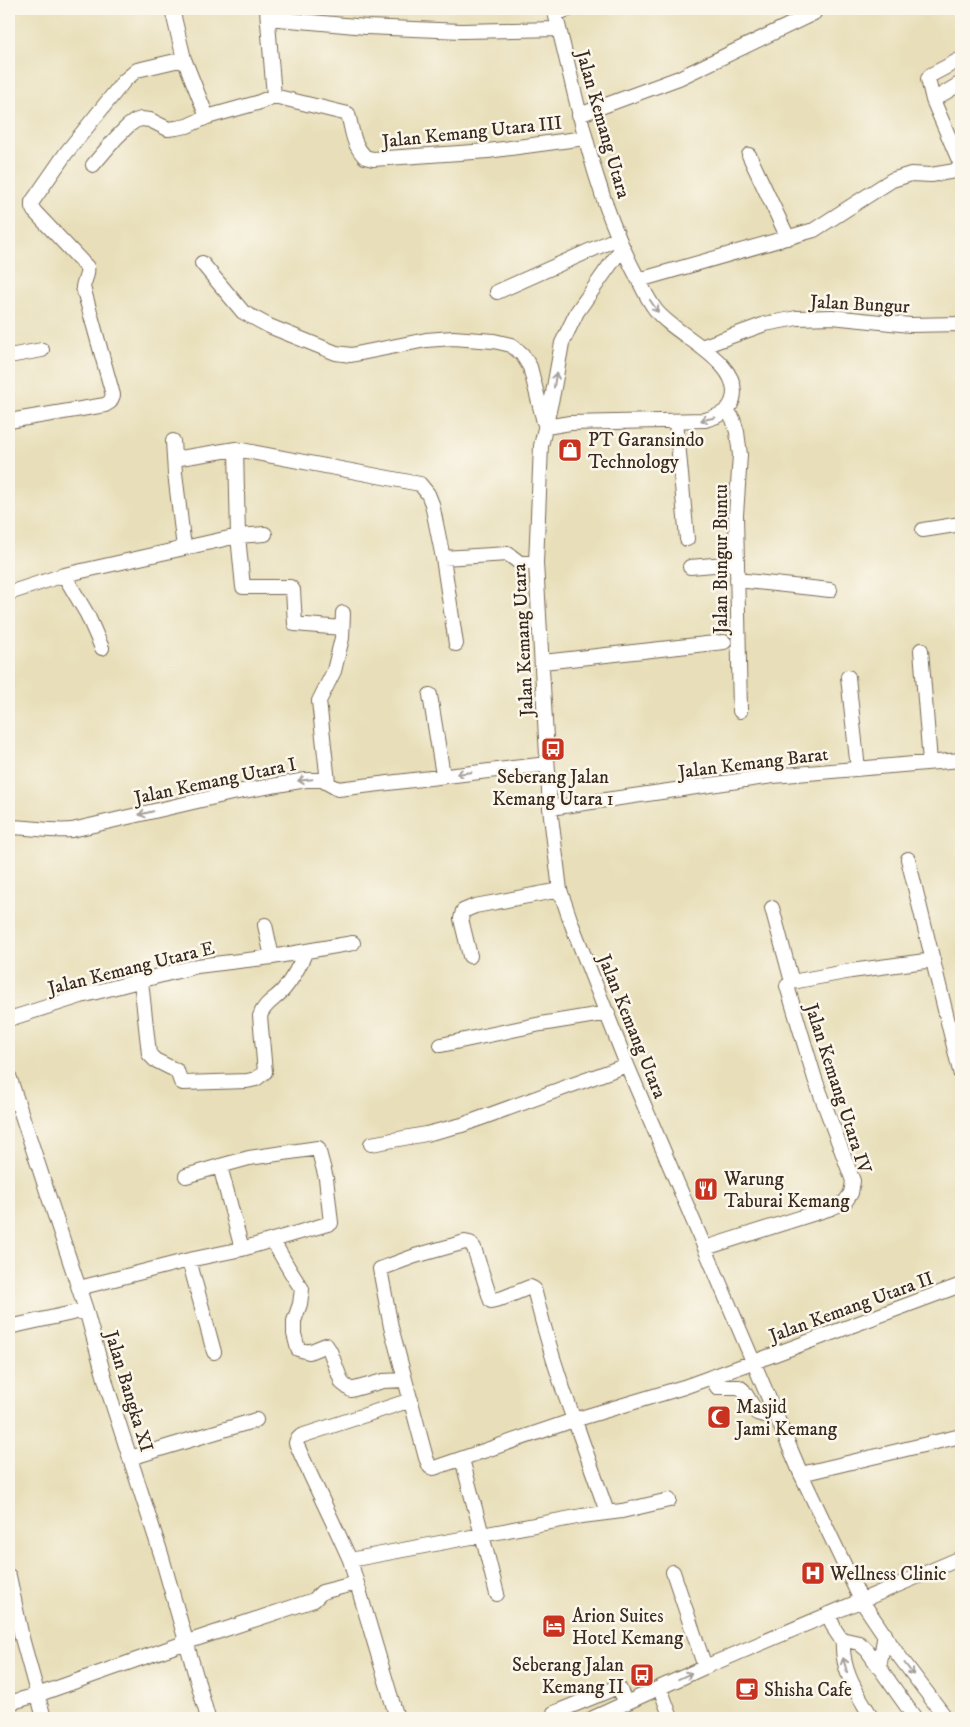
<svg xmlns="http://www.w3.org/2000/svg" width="970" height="1727" viewBox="0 0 970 1727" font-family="'IM FELL DW Pica',serif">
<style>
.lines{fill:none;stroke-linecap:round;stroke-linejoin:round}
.minor-casing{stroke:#786955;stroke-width:16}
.minor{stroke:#fff;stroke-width:14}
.oneway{stroke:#a79f9a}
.labels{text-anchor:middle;stroke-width:5;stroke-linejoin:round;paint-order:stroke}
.street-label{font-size:19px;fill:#3b2a1e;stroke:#fbf7ec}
.poi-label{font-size:19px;fill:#3b2a1e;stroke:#fbf7ec;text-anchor:start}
</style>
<rect width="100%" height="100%" fill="#fbf7ec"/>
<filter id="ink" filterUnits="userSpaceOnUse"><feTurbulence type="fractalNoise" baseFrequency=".02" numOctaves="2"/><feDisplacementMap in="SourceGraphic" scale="10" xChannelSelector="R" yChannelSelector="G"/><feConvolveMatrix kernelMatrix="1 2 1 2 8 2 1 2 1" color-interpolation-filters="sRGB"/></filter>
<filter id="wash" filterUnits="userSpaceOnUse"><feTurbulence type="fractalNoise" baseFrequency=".0096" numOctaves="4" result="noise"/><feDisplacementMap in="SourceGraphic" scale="20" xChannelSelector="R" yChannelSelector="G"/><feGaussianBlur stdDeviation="1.12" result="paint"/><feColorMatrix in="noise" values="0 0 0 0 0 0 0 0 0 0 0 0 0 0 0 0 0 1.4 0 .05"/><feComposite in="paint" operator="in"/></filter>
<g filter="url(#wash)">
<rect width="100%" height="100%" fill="#e8dfba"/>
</g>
<g filter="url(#ink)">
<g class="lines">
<!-- minor casing -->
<g class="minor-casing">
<path id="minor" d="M172,9l12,50 23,58
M267,10l7,86
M555,14l14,-5
M268,18l98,9 96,4 96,-2
M961,59l-30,16 -3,4 5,21 28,65
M933,100l28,-17
M579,115l100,-37 135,-65
M749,155l39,83
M93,165l23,-27 12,-12 7,-5 6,-2 9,1 18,9 8,-1 11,-2 20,-9 50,-14 17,-7 74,18c5,18 4,29 17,43l8,2 115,-8 97,-13
M622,248l-45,64 -15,31 -9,50 -12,53 -5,117 14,245 10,82 12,35 55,140 174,409 60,126 35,52 50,66
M202,263l41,49 26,14 67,27 15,2 75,-15 27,-2 41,3 17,4 11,9 8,13 14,55
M639,280l175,-50 78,-50 19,-6 20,1 30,-5
M497,292l121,-54
M701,347l64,-23 32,-6 35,-1 78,8 51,-1
M9,356l33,-6
M727,411l6,8 4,13 3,23 -4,60 4,196
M9,421l96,-16 5,-3 3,-7 -30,-108c1,-8 6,-11 4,-20l-53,-56 -2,-4v-5l34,-49 58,-72 13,-11 47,-11
M676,421l11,118
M546,427l24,-4 135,-3c13,-4 24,-7 28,-21 10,-38 -60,-64 -78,-90 -9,-12 -15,-27 -22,-40 -42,-82 -56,-173 -79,-260
M173,441l2,32 9,75
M174,459l62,-10 184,35 8,10 4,10 11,54 13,86
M923,530l38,-6
M265,534l-27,2 5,51h47l3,3 2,34 47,4
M443,558l65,-4 12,9h16
M690,567l47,-4
M64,575l23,39 15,34
M737,580l93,10
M9,593l55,-18 174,-39 -2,-87
M921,650l9,112
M543,662l181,-20
M848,677l10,92
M430,695l13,80
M328,782l-9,-81 15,-30 8,-33 1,-25
M550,808l223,-32 188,-16
M9,827c21,0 42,5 63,3l160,-37 74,-13h16l16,9 209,-25
M908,859l53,216
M772,908l20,74
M265,925l7,32
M470,956l-9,-37 2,-8 12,-5 85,-16
M141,981l8,73 6,6 22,11 4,11 2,1 64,-2 9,-2 9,-7 -5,-56c4,-13 16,-17 24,-27 10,-12 16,-24 22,-38
M9,1019l72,-23 116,-30 75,-9 81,-14
M441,1045l100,-21 67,-11
M9,1076l77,234 22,80 53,164 47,164
M371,1144l55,-10 36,-9 165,-60
M186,1176l34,-10 22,83
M272,1240c11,17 18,33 30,49l-2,15 -6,17v13l4,15 11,3 17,-7 4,6 12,32 9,7 32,-9 22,-1
M705,1248l126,-40 14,-6 6,-9 2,-12 -38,-102 -28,-93 5,-4 59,-11 82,-11
M189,1260l25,92
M79,1288l110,-28 53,-11 89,-26 -5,-45 -8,-30 -69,10 -29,8
M9,1327l77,-17
M711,1377l6,10h22l4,3 14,23 7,2
M130,1458l126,-38
M462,1459l20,76 100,-19 40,-5 47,-11
M801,1474l160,-38
M607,1512l-32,-91 -1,-1c-16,-43 -29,-87 -40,-131l-4,-2 -27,11 -12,3 -17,-53 -4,-5 -5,-1 -50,14 -35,13 11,58 35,131 4,9 4,1 140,-48 110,-33 86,-31 191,-71
M350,1560c-17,-39 -37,-78 -54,-117l1,-3 4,-4 110,-36
M673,1572l32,95
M9,1576l13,62 22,80
M828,1614l7,16 6,9 18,4 8,7 48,68
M843,1640c-2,31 14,53 29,78
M879,1667l6,-33
M660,1688l11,30
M9,1703l28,-8 150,-53 127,-42 8,-8 35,-9
M397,1718l-47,-158 132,-25 15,59
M554,1718v-5l61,-25h4l7,15
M593,1718l112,-51 256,-109"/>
</g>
<!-- minor -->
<use href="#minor" class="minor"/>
</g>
<!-- one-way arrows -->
<defs><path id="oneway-shaft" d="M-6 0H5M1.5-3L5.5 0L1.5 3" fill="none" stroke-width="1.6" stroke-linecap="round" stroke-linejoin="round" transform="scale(1.25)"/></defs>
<g class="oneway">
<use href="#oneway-shaft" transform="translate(654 306) rotate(56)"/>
<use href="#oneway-shaft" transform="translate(555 380) rotate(-82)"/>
<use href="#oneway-shaft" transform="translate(708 419) rotate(168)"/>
<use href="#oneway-shaft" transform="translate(464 773) rotate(174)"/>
<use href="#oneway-shaft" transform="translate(305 780) rotate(174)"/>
<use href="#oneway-shaft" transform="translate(146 813) rotate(167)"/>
<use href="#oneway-shaft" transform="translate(845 1665) rotate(-106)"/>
<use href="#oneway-shaft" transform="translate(909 1669) rotate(53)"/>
<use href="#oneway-shaft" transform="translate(685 1676) rotate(-25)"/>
</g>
</g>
<!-- icons -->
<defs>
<g id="shop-square" transform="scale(1.25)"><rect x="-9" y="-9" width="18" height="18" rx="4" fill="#c8321e" stroke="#fbf7ec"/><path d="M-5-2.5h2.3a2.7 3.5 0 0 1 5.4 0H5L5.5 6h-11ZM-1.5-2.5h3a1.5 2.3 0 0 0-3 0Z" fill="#fff"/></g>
<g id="bus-square" transform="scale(1.25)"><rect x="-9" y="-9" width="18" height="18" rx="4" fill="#c8321e" stroke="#fbf7ec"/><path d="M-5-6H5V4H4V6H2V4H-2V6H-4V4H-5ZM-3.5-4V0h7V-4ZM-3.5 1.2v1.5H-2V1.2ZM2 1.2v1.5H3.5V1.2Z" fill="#fff"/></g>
<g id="restaurant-square" transform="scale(1.25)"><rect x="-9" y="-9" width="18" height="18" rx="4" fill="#c8321e" stroke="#fbf7ec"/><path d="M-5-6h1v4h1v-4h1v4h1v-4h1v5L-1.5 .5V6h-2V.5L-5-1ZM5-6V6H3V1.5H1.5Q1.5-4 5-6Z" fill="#fff"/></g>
<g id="mosque-square" transform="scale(1.25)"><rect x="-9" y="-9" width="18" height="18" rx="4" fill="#c8321e" stroke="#fbf7ec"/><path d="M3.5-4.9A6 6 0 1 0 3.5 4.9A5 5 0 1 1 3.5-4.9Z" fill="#fff"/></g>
<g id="hospital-square" transform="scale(1.25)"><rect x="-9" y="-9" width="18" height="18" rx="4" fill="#c8321e" stroke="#fbf7ec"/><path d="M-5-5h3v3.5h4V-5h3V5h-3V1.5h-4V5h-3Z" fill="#fff"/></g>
<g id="hotel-square" transform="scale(1.25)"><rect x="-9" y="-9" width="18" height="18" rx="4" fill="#c8321e" stroke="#fbf7ec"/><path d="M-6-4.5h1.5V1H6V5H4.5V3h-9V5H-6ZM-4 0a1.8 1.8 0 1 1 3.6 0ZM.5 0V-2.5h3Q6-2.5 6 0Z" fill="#fff"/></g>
<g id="cafe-square" transform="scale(1.25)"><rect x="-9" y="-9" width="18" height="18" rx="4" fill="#c8321e" stroke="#fbf7ec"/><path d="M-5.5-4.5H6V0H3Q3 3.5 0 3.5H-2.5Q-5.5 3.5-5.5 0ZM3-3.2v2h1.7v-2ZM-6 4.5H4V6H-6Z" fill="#fff"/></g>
</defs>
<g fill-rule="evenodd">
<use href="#shop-square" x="570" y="450"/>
<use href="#bus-square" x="553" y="749"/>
<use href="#restaurant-square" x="706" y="1189"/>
<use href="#mosque-square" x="719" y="1417"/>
<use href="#hospital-square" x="813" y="1573"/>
<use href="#hotel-square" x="554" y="1626"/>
<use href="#bus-square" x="642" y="1675"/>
<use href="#cafe-square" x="747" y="1689"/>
</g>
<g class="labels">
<!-- street labels -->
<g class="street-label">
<text transform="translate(604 124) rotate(74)" y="7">Jalan Kemang Utara</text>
<text transform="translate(472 131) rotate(-6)" y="7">Jalan Kemang Utara III</text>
<text transform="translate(860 303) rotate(3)" y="7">Jalan Bungur</text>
<text transform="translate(720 559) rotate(-90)" y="7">Jalan Bungur Buntu</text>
<text transform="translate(522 640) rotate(-93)" y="7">Jalan Kemang Utara</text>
<text transform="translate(753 762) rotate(-7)" y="7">Jalan Kemang Barat</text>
<text transform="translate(215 780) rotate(-12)" y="7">Jalan Kemang Utara I</text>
<text transform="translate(131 967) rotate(-14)" y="7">Jalan Kemang Utara E</text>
<text transform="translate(633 1026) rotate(68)" y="7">Jalan Kemang Utara</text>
<text transform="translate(839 1088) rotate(72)" y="7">Jalan Kemang Utara IV</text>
<text transform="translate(851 1306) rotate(-20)" y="7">Jalan Kemang Utara II</text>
<text transform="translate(130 1391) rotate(73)" y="7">Jalan Bangka XI</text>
</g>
<!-- poi labels -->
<g class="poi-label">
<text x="588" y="446">PT Garansindo<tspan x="588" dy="22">Technology</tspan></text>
<text x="553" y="783" text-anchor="middle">Seberang Jalan<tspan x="553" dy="22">Kemang Utara 1</tspan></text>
<text x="724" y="1185">Warung<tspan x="724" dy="22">Taburai Kemang</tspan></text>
<text x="736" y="1413">Masjid<tspan x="736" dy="22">Jami Kemang</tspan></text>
<text x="830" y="1580">Wellness Clinic</text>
<text x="572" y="1622">Arion Suites<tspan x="572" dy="22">Hotel Kemang</tspan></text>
<text x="624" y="1671" text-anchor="end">Seberang Jalan<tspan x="624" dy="22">Kemang II</tspan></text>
<text x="764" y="1696">Shisha Cafe</text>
</g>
</g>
<!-- margin -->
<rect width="970" height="1727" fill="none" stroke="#fbf7ec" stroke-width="30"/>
</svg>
